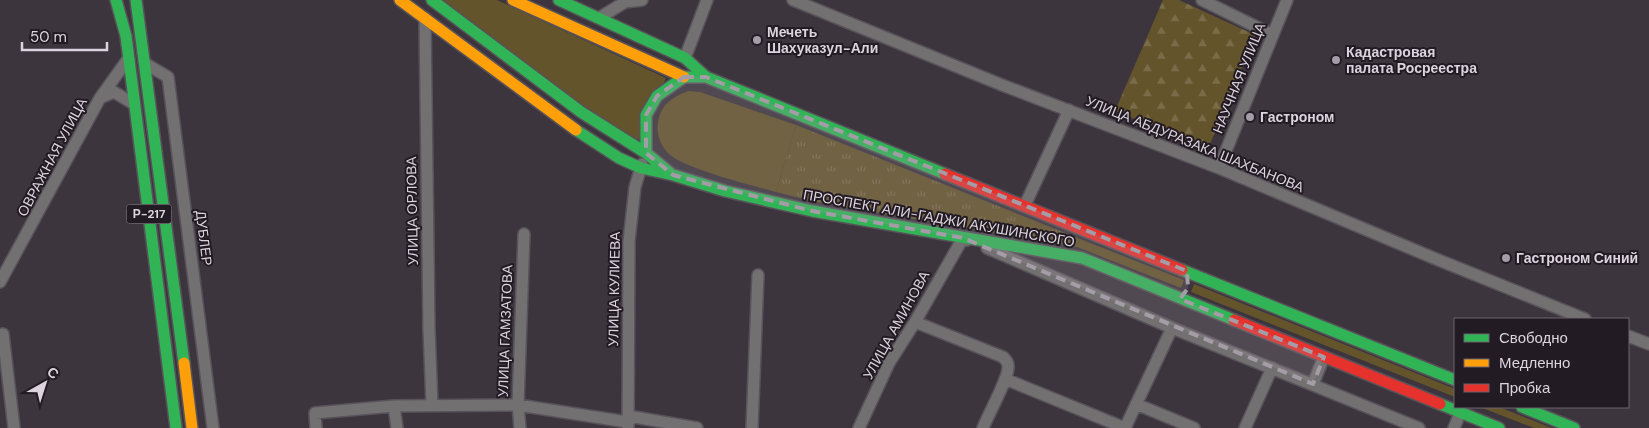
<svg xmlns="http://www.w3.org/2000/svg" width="1649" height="428" viewBox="0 0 1649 428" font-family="'DM Sans',sans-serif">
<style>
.grass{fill:#64542b}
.forest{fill:url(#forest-firs)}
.park{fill:url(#park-tufts)}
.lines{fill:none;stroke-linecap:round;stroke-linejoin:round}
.street-casing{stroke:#58525a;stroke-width:14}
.fast-casing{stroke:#58525a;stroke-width:14}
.slow-casing{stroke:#58525a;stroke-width:14}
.jam-casing{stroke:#58525a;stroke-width:14}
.street{stroke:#727070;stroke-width:11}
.fast{stroke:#30b455;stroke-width:11}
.slow{stroke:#ff9f0a;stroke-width:11}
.jam{stroke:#e5322d;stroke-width:11}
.marked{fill:#a49ca6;fill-opacity:0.2;stroke:#a49ca6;stroke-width:4;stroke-dasharray:10 6;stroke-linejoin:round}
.poi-dot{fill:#a49ca6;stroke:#221b23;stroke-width:2}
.labels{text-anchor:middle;stroke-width:4;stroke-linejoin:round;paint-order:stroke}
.shield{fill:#221b23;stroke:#a49ca6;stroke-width:1}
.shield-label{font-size:12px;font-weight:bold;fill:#dcd3de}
.poi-label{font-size:14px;font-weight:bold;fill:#dcd3de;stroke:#221b23;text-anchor:start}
.street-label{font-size:14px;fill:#dcd3de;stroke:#221b23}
</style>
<defs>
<pattern id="forest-firs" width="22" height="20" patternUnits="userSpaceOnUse" patternTransform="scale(1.25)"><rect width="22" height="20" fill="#64542b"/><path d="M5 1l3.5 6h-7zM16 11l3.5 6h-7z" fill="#7a6c49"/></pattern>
<pattern id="park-tufts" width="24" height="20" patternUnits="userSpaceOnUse" patternTransform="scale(1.25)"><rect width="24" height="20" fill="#64542b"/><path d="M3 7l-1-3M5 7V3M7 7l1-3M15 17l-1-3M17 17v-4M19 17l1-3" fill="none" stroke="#7a6c49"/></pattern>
</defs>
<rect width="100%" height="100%" fill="#3c353e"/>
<!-- grass -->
<path class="grass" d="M443,0h54l169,78 -28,62 -56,-35z
M688,91l12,1 96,33 -20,67c-22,-6 -94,-24 -108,-39 -8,-9 -12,-19 -10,-31 3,-18 15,-25 30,-31z
M1080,239l104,41 -3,8 -104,-41z
M1194,284l261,105v8l-264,-105z
M1480,407h19l53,21h-18z"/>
<!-- forest -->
<path class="forest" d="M1163,0h16l76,35 -47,114 -93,-38z"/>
<!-- park -->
<path class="park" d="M796,125l284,114 -3,8 -261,-45 -40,-10z"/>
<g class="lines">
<!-- street casing -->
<g class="street-casing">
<path id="street" d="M793,0l209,85 217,83 217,91 149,60
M1202,0l71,35
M425,18l4,311 3,76
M599,18l26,-16 17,-2
M685,58l22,-58
M128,59l-28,39 14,-6 20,12
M146,64l22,13 45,351
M1219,168l68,-168
M1025,205l44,-95
M987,248l185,80 247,100
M0,282l100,-184
M915,322l88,35c3,3 6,6 5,11 0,11 -20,47 -25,60
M3,334l11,94
M1628,336l21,8
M1005,379l120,49
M1313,384l11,-27
M1136,404l58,24
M394,406l3,22
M628,427l1,-186 6,-54 7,-23
M316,428l-1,-15 79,-7 124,-1 109,17 7,-5 63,11
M520,428l-2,-23 6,-171
M752,428l6,-153
M859,428l30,-65 26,-41 48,-84 4,2
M1125,428l47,-100
M1245,428l27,-60
M1454,428l6,-15"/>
</g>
<!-- fast casing -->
<g class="fast-casing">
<path id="fast" d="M116,0l10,36 50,392
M136,0l48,363
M432,0l149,112 65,41
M559,0l126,58 21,19 239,97
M576,130l43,28 22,10 32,7 52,16 87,20 270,47 152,62
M670,173l-24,-20v-38l11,-19 27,-19h22
M1182,270l273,110
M1440,404l59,24
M1522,407l52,21"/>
</g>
<!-- slow casing -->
<g class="slow-casing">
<path id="slow" d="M400,0l176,130
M513,0l171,77
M184,363l8,65"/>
</g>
<!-- jam casing -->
<g class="jam-casing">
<path id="jam" d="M945,174l237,96
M1234,320l206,84"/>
</g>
<!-- street -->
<use href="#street" class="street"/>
<!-- fast -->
<use href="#fast" class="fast"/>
<!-- slow -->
<use href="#slow" class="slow"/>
<!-- jam -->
<use href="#jam" class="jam"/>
</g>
<!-- marked area -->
<path class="marked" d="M684,77h22l481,194 1,17 -8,11 144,58 -11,27 -350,-146 -151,-27 -139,-36 -27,-22v-38l11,-19z"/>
<!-- markers -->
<g class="poi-dot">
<circle cx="757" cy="40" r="5"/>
<circle cx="1336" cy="60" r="5"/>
<circle cx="1250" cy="117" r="5"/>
<circle cx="1506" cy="258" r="5"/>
</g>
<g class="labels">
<!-- shield labels -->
<rect class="shield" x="126.5" y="204.5" width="45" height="19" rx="4"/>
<g class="shield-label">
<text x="149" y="218">Р-217</text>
</g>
<!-- poi labels -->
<g class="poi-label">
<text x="767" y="37">Мечеть<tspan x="767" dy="16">Шахуказул-Али</tspan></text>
<text x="1346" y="57">Кадастровая<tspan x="1346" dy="16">палата Росреестра</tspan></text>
<text x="1260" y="122">Гастроном</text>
<text x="1516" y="263">Гастроном Синий</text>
</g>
<!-- street labels -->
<g class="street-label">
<text transform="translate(1239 78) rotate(-68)" y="5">НАУЧНАЯ УЛИЦА</text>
<text transform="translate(1195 144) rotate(22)" y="5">УЛИЦА АБДУРАЗАКА ШАХБАНОВА</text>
<text transform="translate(52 157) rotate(-62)" y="5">ОВРАЖНАЯ УЛИЦА</text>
<text transform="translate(412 211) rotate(-91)" y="5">УЛИЦА ОРЛОВА</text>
<text transform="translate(939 218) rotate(10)" y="5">ПРОСПЕКТ АЛИ-ГАДЖИ АКУШИНСКОГО</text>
<text transform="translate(204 238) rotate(83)" y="5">ДУБЛЕР</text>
<text transform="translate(614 289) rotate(-89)" y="5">УЛИЦА КУЛИЕВА</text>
<text transform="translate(896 325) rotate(-61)" y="5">УЛИЦА АМИНОВА</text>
<text transform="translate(505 331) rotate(-88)" y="5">УЛИЦА ГАМЗАТОВА</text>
</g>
</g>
<!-- legend -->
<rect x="1454" y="318" width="175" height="90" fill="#221b23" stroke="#6c656e"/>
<rect x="1464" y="334" width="25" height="8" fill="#30b455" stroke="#6c656e"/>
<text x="1499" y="343" font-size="15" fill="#dcd3de">Свободно</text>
<rect x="1464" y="359" width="25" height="8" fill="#ff9f0a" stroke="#6c656e"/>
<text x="1499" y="368" font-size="15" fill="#dcd3de">Медленно</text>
<rect x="1464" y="384" width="25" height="8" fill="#e5322d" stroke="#6c656e"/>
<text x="1499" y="393" font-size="15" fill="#dcd3de">Пробка</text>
<!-- north arrow -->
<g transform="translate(45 383) rotate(39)" stroke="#221b23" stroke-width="4" paint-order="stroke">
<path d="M0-4L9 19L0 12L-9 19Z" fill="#dcd3de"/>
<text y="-8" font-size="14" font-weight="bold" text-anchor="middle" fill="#dcd3de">С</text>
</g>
<!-- scale -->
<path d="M22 42v8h85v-8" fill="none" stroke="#dcd3de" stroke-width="2.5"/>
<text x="30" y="42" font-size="15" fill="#dcd3de" stroke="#221b23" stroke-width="4" paint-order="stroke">50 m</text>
</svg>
